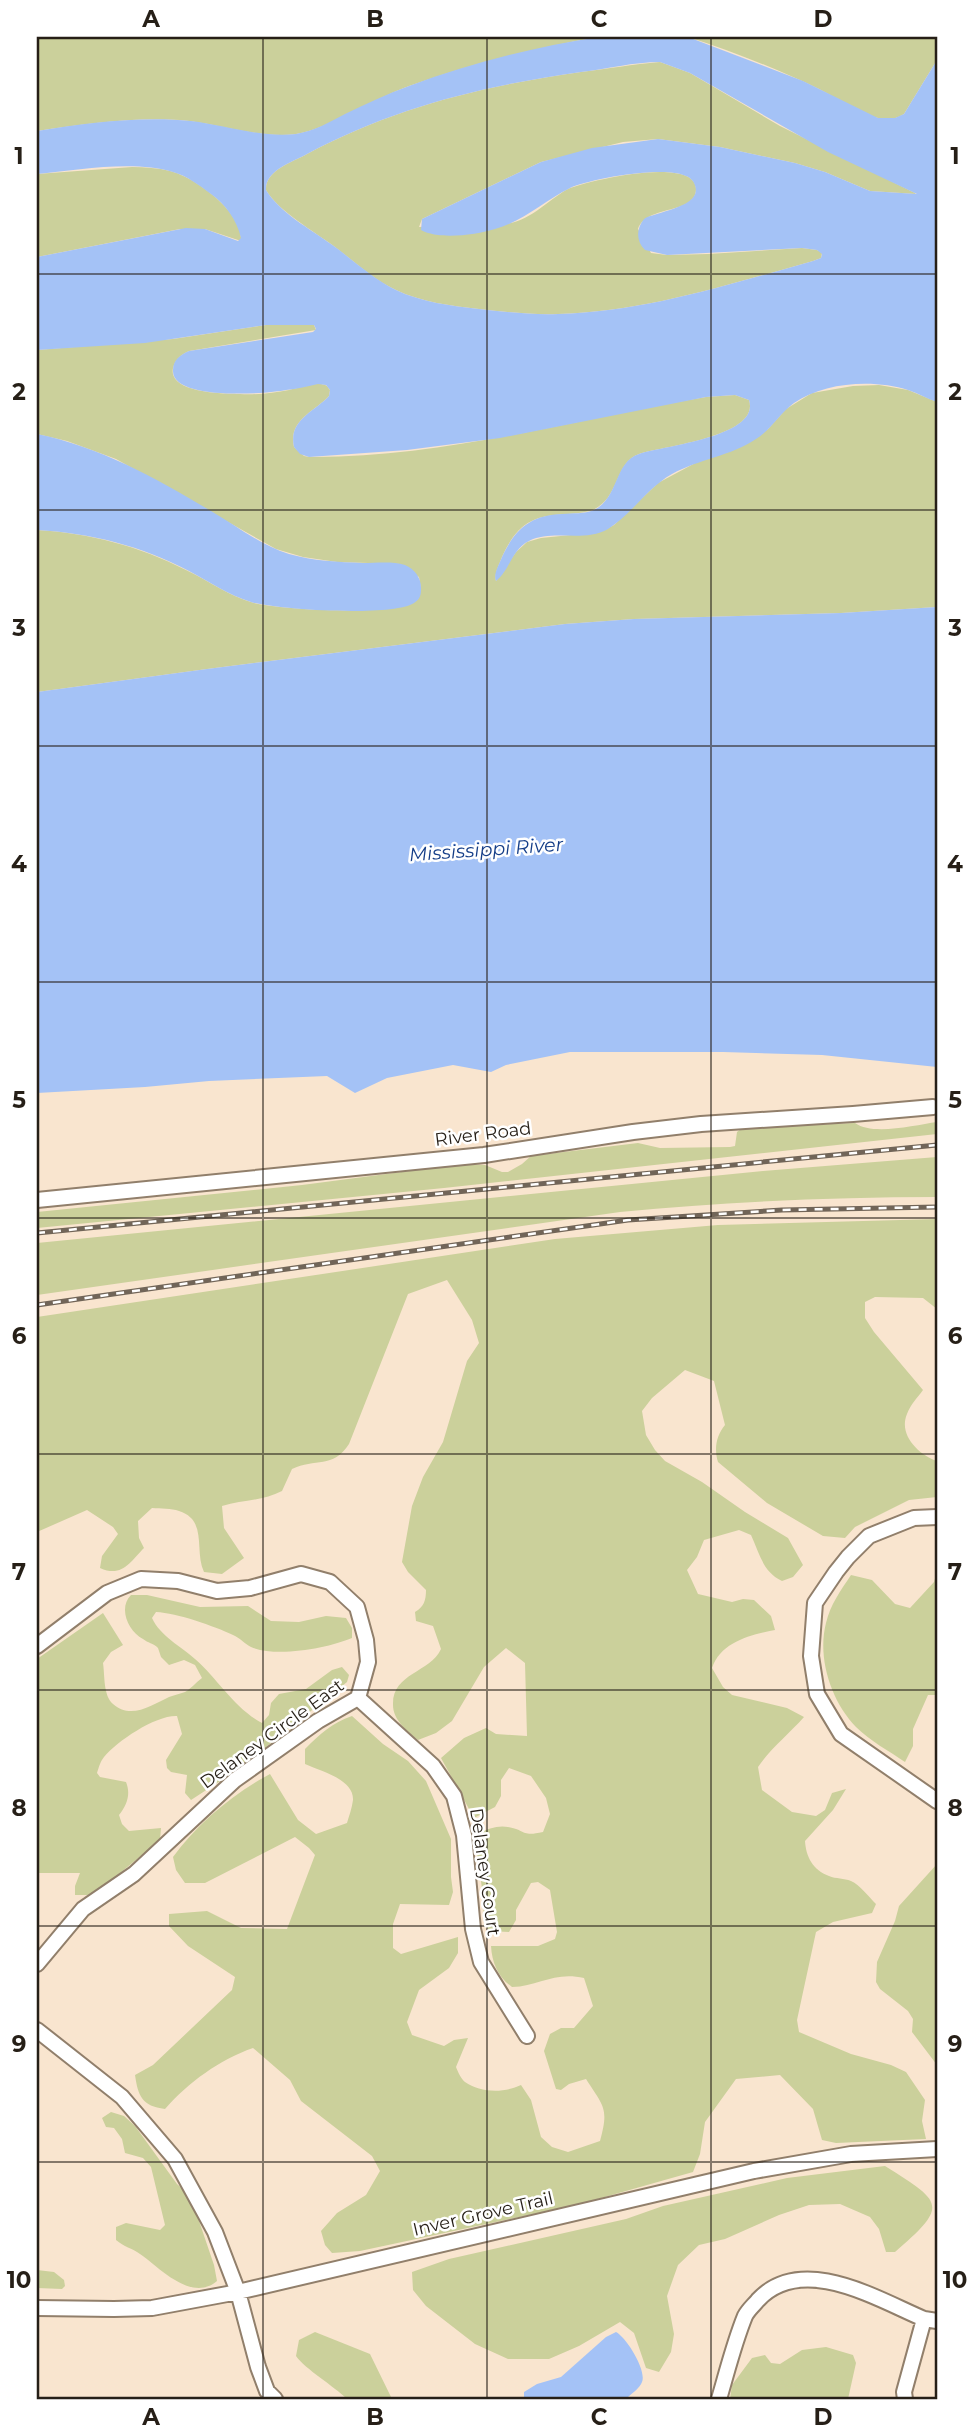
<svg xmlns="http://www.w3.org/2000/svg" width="974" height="2436" viewBox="0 0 974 2436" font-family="Montserrat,sans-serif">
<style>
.green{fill:#cbd09b}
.water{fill:#a4c2f6;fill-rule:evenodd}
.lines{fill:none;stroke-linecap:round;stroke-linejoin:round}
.minor-casing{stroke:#917f6b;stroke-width:18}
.minor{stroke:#fff;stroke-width:14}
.rail-casing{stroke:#716558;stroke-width:5}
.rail{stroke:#fff;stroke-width:2.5;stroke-dasharray:8;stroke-linecap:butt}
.grid{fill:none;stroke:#261f17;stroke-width:2;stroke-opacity:0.55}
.labels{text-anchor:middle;stroke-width:5;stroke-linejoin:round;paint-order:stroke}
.street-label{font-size:18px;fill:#261f17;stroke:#fff}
.water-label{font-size:19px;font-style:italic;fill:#153e88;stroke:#fff}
.neatline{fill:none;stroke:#261f17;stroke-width:2.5}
.grid-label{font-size:23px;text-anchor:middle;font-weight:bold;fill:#261f17}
</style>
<rect width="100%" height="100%" fill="#f9e5cf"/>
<!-- green -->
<path class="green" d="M37,37h562c-65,11 -128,27 -190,49 -34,12 -80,43 -113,48 -39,5 -78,-11 -116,-14 -47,-3 -97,4 -143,11z
M688,37h249v23l-33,54c-8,5 -17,7 -26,4 -21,-5 -40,-20 -59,-29 -42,-20 -87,-38 -131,-52z
M660,62l30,11 90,53 137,68 -47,-3 -45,-19 -30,-9 -75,-16 -62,-8 -35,3 -82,20 -119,57 -3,8c22,-1 44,-2 65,-3 9,0 19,1 27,-1 20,-4 38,-23 55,-33 18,-9 130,-35 130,-1 0,26 -49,15 -58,40l13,24 16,2 41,-1 94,-6 15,2 5,3 -1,5 -8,3c-83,23 -168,51 -255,53 -26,1 -53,-2 -79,-5 -27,-3 -58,-7 -83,-19 -22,-10 -41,-28 -61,-43 -20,-15 -57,-36 -69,-57 -1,-20 27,-28 41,-36 88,-47 176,-68 274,-82 26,-3 52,-8 79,-10z
M132,167c13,0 26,1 38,4 25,6 74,42 71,70l-36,-12h-25l-143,28v-83z
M303,323l11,2 2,5 -127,21c-7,3 -12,7 -15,14 -11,28 50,29 66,29 16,1 33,-1 49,-4 10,-2 22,-7 32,-6 6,1 6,2 9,6l-1,6c-15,16 -41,24 -35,51l10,9 5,1c135,1 265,-38 397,-60l29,-2 14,5c12,37 -87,46 -110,54 -23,8 -20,40 -41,53 -9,6 -20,6 -30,7 -36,1 -51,10 -66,43 -3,8 -8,17 -6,24l20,-29 11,-10 14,-4 59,-6 14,-7 44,-42 41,-22 29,-9 40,-23 18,-20 26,-16 41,-7 26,-1 29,5 29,12v205l-96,6 -207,6 -69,5 -358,45 -170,23v-162c52,3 102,16 149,40 23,11 43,26 68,33 28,7 144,14 164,-4l3,-10 -2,-12 -19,-13 -63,-2 -34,-5 -27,-8 -160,-90 -49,-18 -30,-7v-84l136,-11 93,-14z
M937,1122v12l-493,54 -407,40v-16l265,-27 161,-21 22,1 17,7h6l14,-8 9,-8 107,-13 22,5 70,-1 5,-1 2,-14 5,-4 113,-5c18,13 60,2 82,-1z
M937,1157v40c-106,0 -212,5 -317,15l-583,83v-52l726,-72z
M937,1219v90l-14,-11 -48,-1 -10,5v16l9,14 49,58c-5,7 -13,15 -16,24 -9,21 12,41 30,47v36l-28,3 -54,27 -10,11 -22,-2 -56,-33 -49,-41c-4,-13 -2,-26 7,-37l-11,-44 -29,-11 -33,28 -10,13 4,24 9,15 10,11 37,21 43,30 43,26 15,27 -10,12 -11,4c-20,-10 -22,-27 -31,-46l-12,-5 -35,10 -7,17 -10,13 11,24 34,8 11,-3 11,1 17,16 4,14c-25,5 -54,12 -63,38l11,19 9,8 55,13 17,9c-15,17 -33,31 -46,50l4,23 30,22 24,4 9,-6 7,-17 14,-4 -13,21 -28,31c1,16 8,29 24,35 7,3 15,2 22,5 9,4 18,16 25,23l-4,9 -39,9 -17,10 -19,88 2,12 52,22 40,11 15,7 19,28 -3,21 4,18 -90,4 -14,-3 -9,-31 -33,-34 -44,4 -31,43 -5,32 -7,18 -113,32 -220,47 -28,2 -7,-8 -4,-14 16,-18 29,-18 14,-24 -8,-15 -71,-55 -11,-21 -37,-32c-34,12 -64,34 -88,61 -23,-3 -27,-13 -30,-34l18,-10 79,-75 3,-13 -47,-31 -19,-20v-12l38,-3 34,17 46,1 28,-74 -6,-7 -14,-11 -90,46h-20l-9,-13 -3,-13c25,-34 60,-63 97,-83l28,46 18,14 31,-11c2,-7 5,-15 6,-23 1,-21 -33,-29 -48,-36v-15c15,-15 27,-26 47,-33l31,28 25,17 18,20 25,58v38l2,15 -4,13 -49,-1 -7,20v24l8,6 57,-17v16l-9,15 -30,22 -12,32 5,13 32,11 10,-6 14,-2 -12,29c2,5 5,12 9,15 15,11 40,11 56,3l10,15 10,37 11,10 16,5 32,-11c9,-33 4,-34 -14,-62l-17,5 -8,6 -5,-1 -12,-38 6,-17 11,-6h13l19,-22 -9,-28c-29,-7 -45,8 -72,9 -14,-10 -20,-24 -21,-41h47l17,-7 2,-7 -7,-42 -12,-8 -7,1 -15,27v10l-7,12 -20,-1 -6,-11 1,-18 -7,-48 1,-21c10,-4 20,-8 30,-6 18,3 13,10 35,5l7,-18 -4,-16 -15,-22 -22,-8 -8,12v16l-6,11 -21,11 -33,-60 23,-20 22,-10 10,6 31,2 -2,-73 -19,-15 -22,19 -32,54 -16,12 -18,7c-11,-9 -25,-20 -25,-35 -1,-32 37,-32 48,-56l-8,-23 -17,-5 -1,-9c9,-5 11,-12 11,-22l-18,-18 -6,-10 10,-56 11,-29 20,-35 24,-81 12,-18 -7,-23 -25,-40 -39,14 -59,150c-16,25 -34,14 -57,25l-10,22c-19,10 -40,9 -60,15l2,22 20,30 -22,16 -18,-2c-10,-21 4,-52 -25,-61 -8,-3 -18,-2 -27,-3l-14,13 1,17 5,10c-14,14 -22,30 -44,20l2,-12 16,-22 -5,-7 -26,-17 -50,22v-215l518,-78 163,-14z
M937,1571v124h-9l-15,34v17l-8,16c-16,-11 -35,-21 -49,-35 -25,-26 -39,-69 -30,-104 4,-18 15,-33 25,-48l21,5 23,24 15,4 24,-26z
M131,1595h16l53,12 48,-1 23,15 28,1 27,-6 20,2 6,10v10c-24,10 -75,20 -101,9 -6,-3 -11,-9 -18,-12 -19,-9 -56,-22 -77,-23l-4,6c8,18 30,29 43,41 23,20 39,49 67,64l7,-8 2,-12 8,-9 27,-5 26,-19 10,-3 7,8 -2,7 -107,86 -49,32 -6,-7 2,-18 -16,-3 -4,-4 -1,-8 16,-26 -5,-18c-21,-1 -60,25 -73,41 -4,5 -5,10 -7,16l3,4 26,5c5,12 1,23 -7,33l3,9 7,7 32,-3 -1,12 -58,48 -14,7h-13v-9l5,-13h-43v-214l66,-46 20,32 -12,7 -8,11c2,13 0,32 10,41 18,16 39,1 56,-7 5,-2 11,-3 16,-5 6,-3 11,-10 17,-14l-7,-13 -11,-5 -15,5 -8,-8 -3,-9c-5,-5 -10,-5 -15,-9 -15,-8 -25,-31 -12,-44z
M937,1864v201l-25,-33 1,-13 -5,-8 -28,-22 -4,-7 1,-20 18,-41 4,-15z
M111,2112l13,4 11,10 42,58 9,8 11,23 17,50 3,16c-26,22 -58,-14 -77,-27 -8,-6 -16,-7 -24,-14v-13l10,-4 34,7 5,-5 -14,-58 -8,-9 -18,-5 -3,-14 -8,-11 -8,-1 -4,-9z
M885,2166c57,36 65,39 10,86h-9l-7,-23 -9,-12 -30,-13 -31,1 -30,10 -54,24 -26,6 -21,20 -11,31 7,38 -3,18 -12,20 -13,-4 -12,-35 -14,-11 -41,24 -30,13h-41l-33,-15 -49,-38 -13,-16 -1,-18 37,-13 177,-40 37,-13 124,-28z
M37,2270l17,2 10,8 1,6 -3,3 -25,-1z
M315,2332l55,22 22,45h-45c-13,-13 -42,-30 -51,-43l3,-16z
M826,2347l27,8 3,8 -8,36h-118l2,-14 20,-27 13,-3 6,8 9,1 22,-14z"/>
<!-- water -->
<path class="water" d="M599,37h89l115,44 75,37h17l9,-4 33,-54c0,13 -3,61 0,69v273c-10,-3 -19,-9 -29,-12 -34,-11 -84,-8 -114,13 -14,10 -23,27 -38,36 -25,17 -57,20 -84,35 -25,14 -40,40 -64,55 -24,14 -55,0 -79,12 -17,8 -19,29 -33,40 -3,-7 3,-16 6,-24 13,-28 29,-42 60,-43 11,-1 22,0 32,-4 25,-12 20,-48 45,-56 22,-8 122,-17 110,-54l-14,-5 -29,2 -206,41 -93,12 -98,7 -9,-3 -6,-7c-6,-27 20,-35 35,-51l1,-6 -4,-5 -8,-1c-10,2 -21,5 -32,6 -19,4 -115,11 -113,-20 0,-10 7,-15 16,-19l124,-19 3,-3 -2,-4h-48l-121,18 -108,7v-93l149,-29 19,1 33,12 3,-3c-4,-18 -16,-34 -30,-44 -12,-9 -24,-18 -38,-22 -39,-12 -96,-2 -136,2v-43c49,-8 104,-15 154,-10 34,4 70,17 105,13 18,-3 34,-12 49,-20 21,-10 42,-20 64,-28 61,-23 125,-39 190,-49zM660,62l30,11 138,79 89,42 -47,-3 -45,-19 -30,-9 -75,-16 -62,-8 -66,9 -51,14 -119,57 -1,11c18,10 54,5 74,-1 29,-8 49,-28 75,-41 19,-9 114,-28 124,-5 12,24 -37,28 -50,36 -8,10 -8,22 1,31l22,5 135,-7 15,2 5,4 -1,4 -8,3c-83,23 -168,51 -255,53 -26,1 -53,-2 -79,-5 -27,-3 -58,-7 -83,-19 -23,-11 -44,-31 -65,-46 -21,-15 -52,-32 -65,-54 -1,-20 27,-28 41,-36 88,-47 176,-68 274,-82 26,-3 53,-10 79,-10z
M37,434c63,13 119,44 174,77 26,15 49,34 78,43 24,7 50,8 74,9 13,0 30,-2 42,2 10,4 17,14 16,25 0,6 -2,10 -7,13 -21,14 -138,7 -163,-1 -23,-7 -41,-20 -62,-31 -47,-25 -99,-38 -152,-41z
M937,607v460l-115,-12 -99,-3h-153l-64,13 -15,7 -38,-7 -66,13 -32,15 -28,-17 -118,5 -64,6 -108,6v-401l170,-23 358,-45 69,-5 207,-6z
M616,2332c10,5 31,38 26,50 -2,6 -11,12 -16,17h-102v-7l13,-8 24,-7 45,-40z"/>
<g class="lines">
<!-- minor casing -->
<g class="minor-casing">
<path id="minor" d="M37,1200l447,-45 149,-23 68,-8 152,-10 80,-7
M937,1517l-23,1 -45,18 -21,21 -12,15 -21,31 -4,53 6,38 24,40 96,67
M37,1646l70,-53 34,-14 37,2 39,10 33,-3 51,-14 29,8 27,25 9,33 2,22 -10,36 -40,23 -83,59 -101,94 -51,35 -46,55
M358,1698l75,68 21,30 10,39 9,94 8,33 46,74
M37,2030l85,67 53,62 40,73 23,60 20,75 9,24 8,8
M37,2308l77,1 38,-1 86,-16 516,-121 97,-17 86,-5
M719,2399c8,-27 15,-56 26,-83 3,-6 9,-11 13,-16 44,-47 119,-1 166,19l13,2
M905,2399l-1,-7 20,-73"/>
</g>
<!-- minor -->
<use href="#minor" class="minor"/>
<!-- rail casing -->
<g class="rail-casing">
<path id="rail" d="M37,1233l900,-88
M37,1305l591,-85 154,-10 155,-3"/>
</g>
<!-- rail -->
<use href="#rail" class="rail"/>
</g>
<!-- grid -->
<path class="grid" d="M263,37v2362M487,37v2362M711,37v2362M37,274h900M37,510h900M37,746h900M37,982h900M37,1218h900M37,1454h900M37,1690h900M37,1926h900M37,2162h900"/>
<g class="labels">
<!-- street labels -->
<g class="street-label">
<text transform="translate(483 1134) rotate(-7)" y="6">River Road</text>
<text transform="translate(272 1734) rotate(-36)" y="6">Delaney Circle East</text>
<text transform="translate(485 1872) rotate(82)" y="6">Delaney Court</text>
<text transform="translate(483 2214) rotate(-13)" y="6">Inver Grove Trail</text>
</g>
<!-- water labels -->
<g class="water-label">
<text transform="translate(486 849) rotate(-4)" y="7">Mississippi River</text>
</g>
</g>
<!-- border -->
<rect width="974" height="2436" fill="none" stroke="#ffffff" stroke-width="77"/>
<rect x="38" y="38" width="898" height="2360" class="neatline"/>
<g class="grid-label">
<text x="151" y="27">A</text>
<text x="375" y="27">B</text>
<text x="599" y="27">C</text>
<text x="823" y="27">D</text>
<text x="19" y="164">1</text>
<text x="955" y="164">1</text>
<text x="19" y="400">2</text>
<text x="955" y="400">2</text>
<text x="19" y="636">3</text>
<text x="955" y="636">3</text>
<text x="19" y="872">4</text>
<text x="955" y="872">4</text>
<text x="19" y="1108">5</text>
<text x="955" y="1108">5</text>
<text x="19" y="1344">6</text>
<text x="955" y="1344">6</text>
<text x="19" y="1580">7</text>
<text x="955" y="1580">7</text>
<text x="19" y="1816">8</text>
<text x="955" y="1816">8</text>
<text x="19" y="2052">9</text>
<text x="955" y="2052">9</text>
<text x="19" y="2288">10</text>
<text x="955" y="2288">10</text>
<text x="151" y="2425">A</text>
<text x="375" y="2425">B</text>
<text x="599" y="2425">C</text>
<text x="823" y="2425">D</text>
</g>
</svg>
